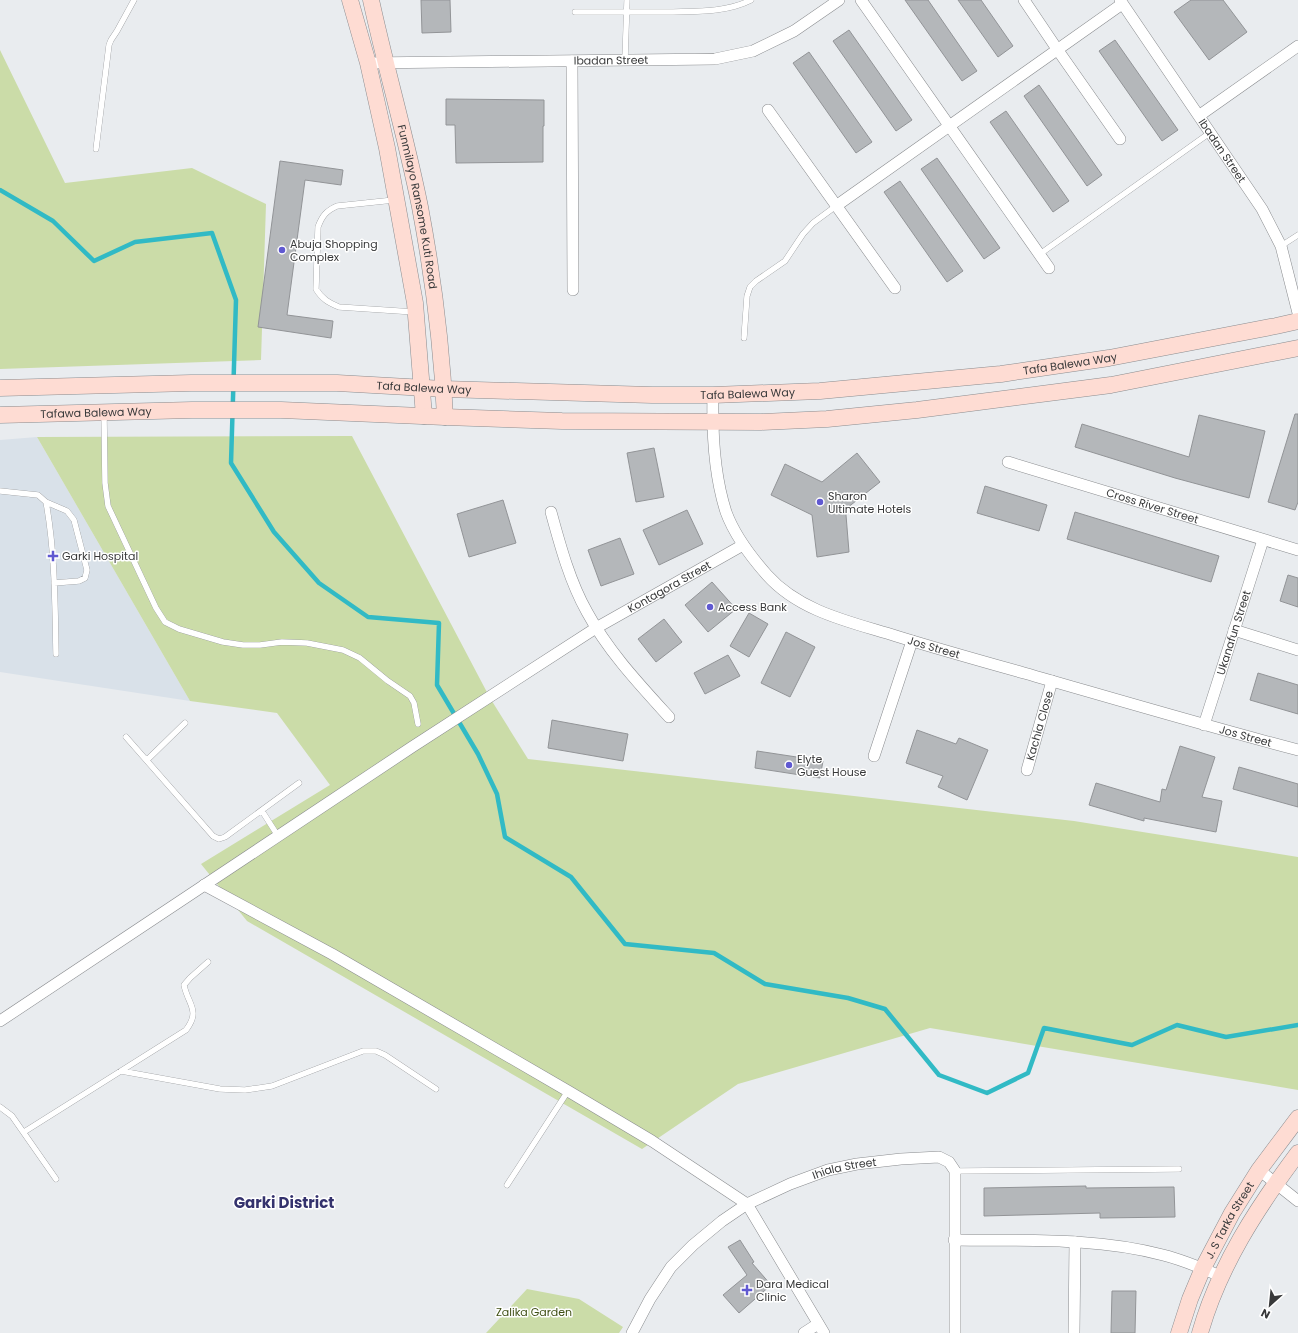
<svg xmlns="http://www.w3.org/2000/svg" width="1298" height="1333" viewBox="0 0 1298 1333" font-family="Poppins,sans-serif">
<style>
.built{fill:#d9e1e9}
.green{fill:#cbdca8}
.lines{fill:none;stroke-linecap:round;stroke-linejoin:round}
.stream{stroke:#31bac5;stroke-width:4.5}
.building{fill:#b4b7ba;stroke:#929497}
.lane-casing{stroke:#8a8c8f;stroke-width:6}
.street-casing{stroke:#8a8c8f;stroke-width:12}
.secondary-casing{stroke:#8a8c8f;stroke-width:17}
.lane{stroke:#fff;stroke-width:5.5}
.street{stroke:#fff;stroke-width:11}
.secondary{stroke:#fedcd3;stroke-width:16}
.poi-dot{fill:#6059d1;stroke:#fff;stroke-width:1.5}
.labels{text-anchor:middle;stroke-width:3;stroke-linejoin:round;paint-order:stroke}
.street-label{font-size:11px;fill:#38393a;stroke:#fff}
.poi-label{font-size:11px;fill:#38393a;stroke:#fff;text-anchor:start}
.park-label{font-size:11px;fill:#3f4f13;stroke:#fff}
.district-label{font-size:15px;font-weight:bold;fill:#34326d;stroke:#fff}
</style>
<rect width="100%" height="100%" fill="#e9ecef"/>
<!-- built -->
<path class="built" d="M37,437l153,264 -190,-29v-232z"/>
<!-- green -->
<path class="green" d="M0,50l65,133 127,-15 74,36 -5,156 -261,9z
M352,436l138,262 38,61 546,62 224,36v233l-368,-62 -192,56 -96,65 -395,-228 -46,-57 129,-79 -53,-72 -87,-12 -153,-264z
M527,1289l52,10 44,28 -4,6h-133z"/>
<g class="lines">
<!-- stream -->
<path class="stream" d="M0,190l53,31 41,40 41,-19 77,-9 24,67 -5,163 43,69 45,51 49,34 71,6 -2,62 41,69 19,40 8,43 66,40 54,67 89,9 51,31 83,14 37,11 54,66 48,18 41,-20 16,-45 88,17 45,-20 49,12 72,-12"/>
</g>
<!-- building -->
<path class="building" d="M421,0h29l1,32 -29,1z
M905,0h23l49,71 -15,10z
M958,0h23l32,46 -15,11z
M1191,0h32l24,32 -38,28 -35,-48z
M849,30l63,90 -16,11 -63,-90z
M1115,40l63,90 -16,11 -63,-90z
M809,52l63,90 -16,11 -63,-90z
M1039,85l63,90 -15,11 -63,-90z
M446,99l98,1v26h-1v36l-87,1 -1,-38h-9z
M1006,111l63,90 -16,11 -63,-90z
M937,158l63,90 -16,11 -63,-90z
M280,161l63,9 -2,15 -36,-5 -18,135 46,6 -2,17 -73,-11z
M900,181l63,90 -16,11 -63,-90z
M1295,414h3v88l-3,8 -27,-8z
M1199,415l66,16 -16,67 -74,-20 -100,-31 7,-23 107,33z
M654,448l10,49 -28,5 -9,-49z
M857,453l23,29 -33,26 -1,7 3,37 -32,5 -5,-42 -41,-20 14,-31 37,18z
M985,486l62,19 -8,26 -62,-18z
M503,500l13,43 -47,14 -12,-43z
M687,510l16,34 -44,21 -16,-35z
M1075,512l144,44 -8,26 -144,-43z
M620,538l14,36 -33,12 -13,-36z
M1288,575l10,3v29l-18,-6z
M712,582l24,27 -28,23 -23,-27z
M749,613l19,11 -19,33 -19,-11z
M664,619l18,23 -26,20 -18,-23z
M786,632l29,15 -25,50 -29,-14z
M728,655l12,21 -35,18 -11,-21z
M1258,673l40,12v29l-48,-14z
M552,720l76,14 -5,27 -75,-13z
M917,730l39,14 3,-6 29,12 -21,50 -29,-13 5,-11 -37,-13z
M1180,746l35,11 -13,40 20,4 -6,31 -72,-14v3l-55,-16 7,-22 64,19 2,-13 4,1z
M757,751l66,10 -3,17 -65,-10z
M1239,767l59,17v23l-65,-18z
M1086,1186v2l88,-1 1,30 -75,1v-5l-116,3v-28z
M740,1240l14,22 -2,1 19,22 -32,28 -16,-18 24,-20 -19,-28z
M1112,1291h24l-1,42h-24z"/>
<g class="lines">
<!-- lane casing -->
<g class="lane-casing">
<path id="lane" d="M575,12c31,0 61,0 92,0 29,-1 58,1 84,-12
M625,60l2,-60
M96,149l13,-104 2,-5 6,-9 17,-31
M394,200l-57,6c-11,5 -15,10 -19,21l-2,62c6,10 13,14 23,18l75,5
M1281,246l17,-11
M1040,254l171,-122
M744,338l3,-42 3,-9 6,-6 29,-20 18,-27 10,-11 23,-17
M104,414l1,69 3,23 48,102 9,14 14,7 44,13 20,3h17l22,-3 25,1 36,7 17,8 28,23 22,15 4,7 4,21
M0,491l38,4 8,7c9,49 9,102 10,152
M46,502l21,9 7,9 13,50 -2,8 -6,3 -25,2
M126,737l87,99 6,3 6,-2 74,-54
M147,760l38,-37
M262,811l16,25
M121,1071l99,18 25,1 27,-4 91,-35h13l9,4 51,34
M0,1107l12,9 44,63
M24,1132l162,-102c15,-20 2,-25 -2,-45l6,-7 18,-16
M955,1171l224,-2
M507,1185l61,-94"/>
</g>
<!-- street casing -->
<g class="street-casing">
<g id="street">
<path d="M861,0l188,268"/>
<path d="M1024,0l33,49 63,90"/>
<path id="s1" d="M1120,0l142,209 19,37 17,67"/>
<path d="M572,61l1,229"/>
<path id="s2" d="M368,63l347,-4 38,-8 41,-20 45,-31"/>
<path d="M768,110l127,178"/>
<path d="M1200,115l98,-69"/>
<path d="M836,206l286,-202"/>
<path id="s3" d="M713,395c-1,39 1,80 13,117 8,22 26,46 41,63 33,37 84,47 129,61 42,13 85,25 128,37 91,26 182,53 274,77"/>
<path id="s4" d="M1008,462l290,88"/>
<path d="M551,512c9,33 19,70 36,100 21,39 52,72 82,105"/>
<path d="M1234,630l64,20"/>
<path id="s5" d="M1204,725l59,-185"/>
<path d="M874,756l38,-115"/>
<path id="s6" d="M1027,770l25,-89"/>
<path d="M204,885l128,69 236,137 84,50 95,63 77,129"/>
<path id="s7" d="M0,1021l412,-274 184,-119 147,-83"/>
<path d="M1259,1170l39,31"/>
<path d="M954,1240c70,1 141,-3 209,15 20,5 39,13 57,21"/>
<path id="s8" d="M632,1333l18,-34 21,-32 22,-22 29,-24 25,-17 43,-20 38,-14 29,-6 44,-5 38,-2 10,5 6,9v162"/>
<path d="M804,1333l14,-9"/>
<path d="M1074,1333l1,-91"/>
</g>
</g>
<!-- secondary casing -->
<g class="secondary-casing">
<g id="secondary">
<path d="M350,0l18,63 19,85 28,155 9,113"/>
<path id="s9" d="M371,0c15,69 35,137 49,207 13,69 22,140 25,210"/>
<path id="s10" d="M0,388l191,-5h146l107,6 208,6h61l107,-4 181,-17 108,-16 167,-32 22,-5"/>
<path id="s11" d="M0,415l192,-5h89l164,7 117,4 199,1 66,-3 90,-9 194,-25 187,-37"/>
<path id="s12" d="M1179,1333l11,-34 13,-31 29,-55 27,-43 39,-52"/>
<path d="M1200,1333c19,-67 57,-125 98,-180"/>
</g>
</g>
<!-- lane -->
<use href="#lane" class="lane"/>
<!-- street -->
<use href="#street" class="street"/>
<!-- secondary -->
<use href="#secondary" class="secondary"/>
</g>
<!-- markers -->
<g class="poi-dot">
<circle cx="282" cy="250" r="4"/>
<circle cx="820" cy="502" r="4"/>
<path d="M51 550h4v4h4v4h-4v4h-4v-4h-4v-4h4z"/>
<circle cx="710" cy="607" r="4"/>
<circle cx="789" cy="765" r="4"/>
<path d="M745 1284h4v4h4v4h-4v4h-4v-4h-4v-4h4z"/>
</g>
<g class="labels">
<!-- street labels -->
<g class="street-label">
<text dy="4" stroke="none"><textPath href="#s2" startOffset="243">Ibadan Street</textPath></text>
<text dy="4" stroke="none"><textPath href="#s1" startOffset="182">Ibadan Street</textPath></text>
<text dy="4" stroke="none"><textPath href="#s9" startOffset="212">Funmilayo Ransome Kuti Road</textPath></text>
<text dy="4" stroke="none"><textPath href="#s10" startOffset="1072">Tafa Balewa Way</textPath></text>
<text dy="4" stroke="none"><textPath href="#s10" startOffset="424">Tafa Balewa Way</textPath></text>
<text dy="4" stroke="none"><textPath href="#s10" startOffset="748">Tafa Balewa Way</textPath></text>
<text dy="4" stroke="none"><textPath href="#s11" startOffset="96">Tafawa Balewa Way</textPath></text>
<text dy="4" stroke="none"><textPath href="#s4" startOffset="151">Cross River Street</textPath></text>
<text dy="4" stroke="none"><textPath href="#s7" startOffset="798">Kontagora Street</textPath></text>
<text dy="4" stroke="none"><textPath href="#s5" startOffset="97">Ukanafun Street</textPath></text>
<text dy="4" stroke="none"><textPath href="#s3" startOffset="378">Jos Street</textPath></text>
<text dy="4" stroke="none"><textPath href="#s6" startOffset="46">Kachia Close</textPath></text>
<text dy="4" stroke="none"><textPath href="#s3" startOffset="702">Jos Street</textPath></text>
<text dy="4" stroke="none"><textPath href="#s8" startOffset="280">Ihiala Street</textPath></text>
<text dy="4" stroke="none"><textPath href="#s12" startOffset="124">J. S Tarka Street</textPath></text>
</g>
<!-- poi labels -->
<g class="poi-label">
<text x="290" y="248">Abuja Shopping<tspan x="290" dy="13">Complex</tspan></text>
<text x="828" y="500">Sharon<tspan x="828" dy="13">Ultimate Hotels</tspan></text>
<text x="62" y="560">Garki Hospital</text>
<text x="718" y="611">Access Bank</text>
<text x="797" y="763">Elyte<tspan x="797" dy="13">Guest House</tspan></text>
<text x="756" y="1288">Dara Medical<tspan x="756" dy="13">Clinic</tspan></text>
</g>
<!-- park labels -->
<g class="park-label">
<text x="534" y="1316">Zalika Garden</text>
</g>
<!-- district labels -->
<g class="district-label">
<text x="284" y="1208">Garki District</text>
</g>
</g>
<!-- north arrow -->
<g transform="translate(1270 1305) rotate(207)" stroke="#ffffff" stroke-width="3" paint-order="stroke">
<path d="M0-3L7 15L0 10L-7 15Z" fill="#38393a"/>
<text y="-6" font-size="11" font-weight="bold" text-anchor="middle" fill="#38393a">N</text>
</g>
</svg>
